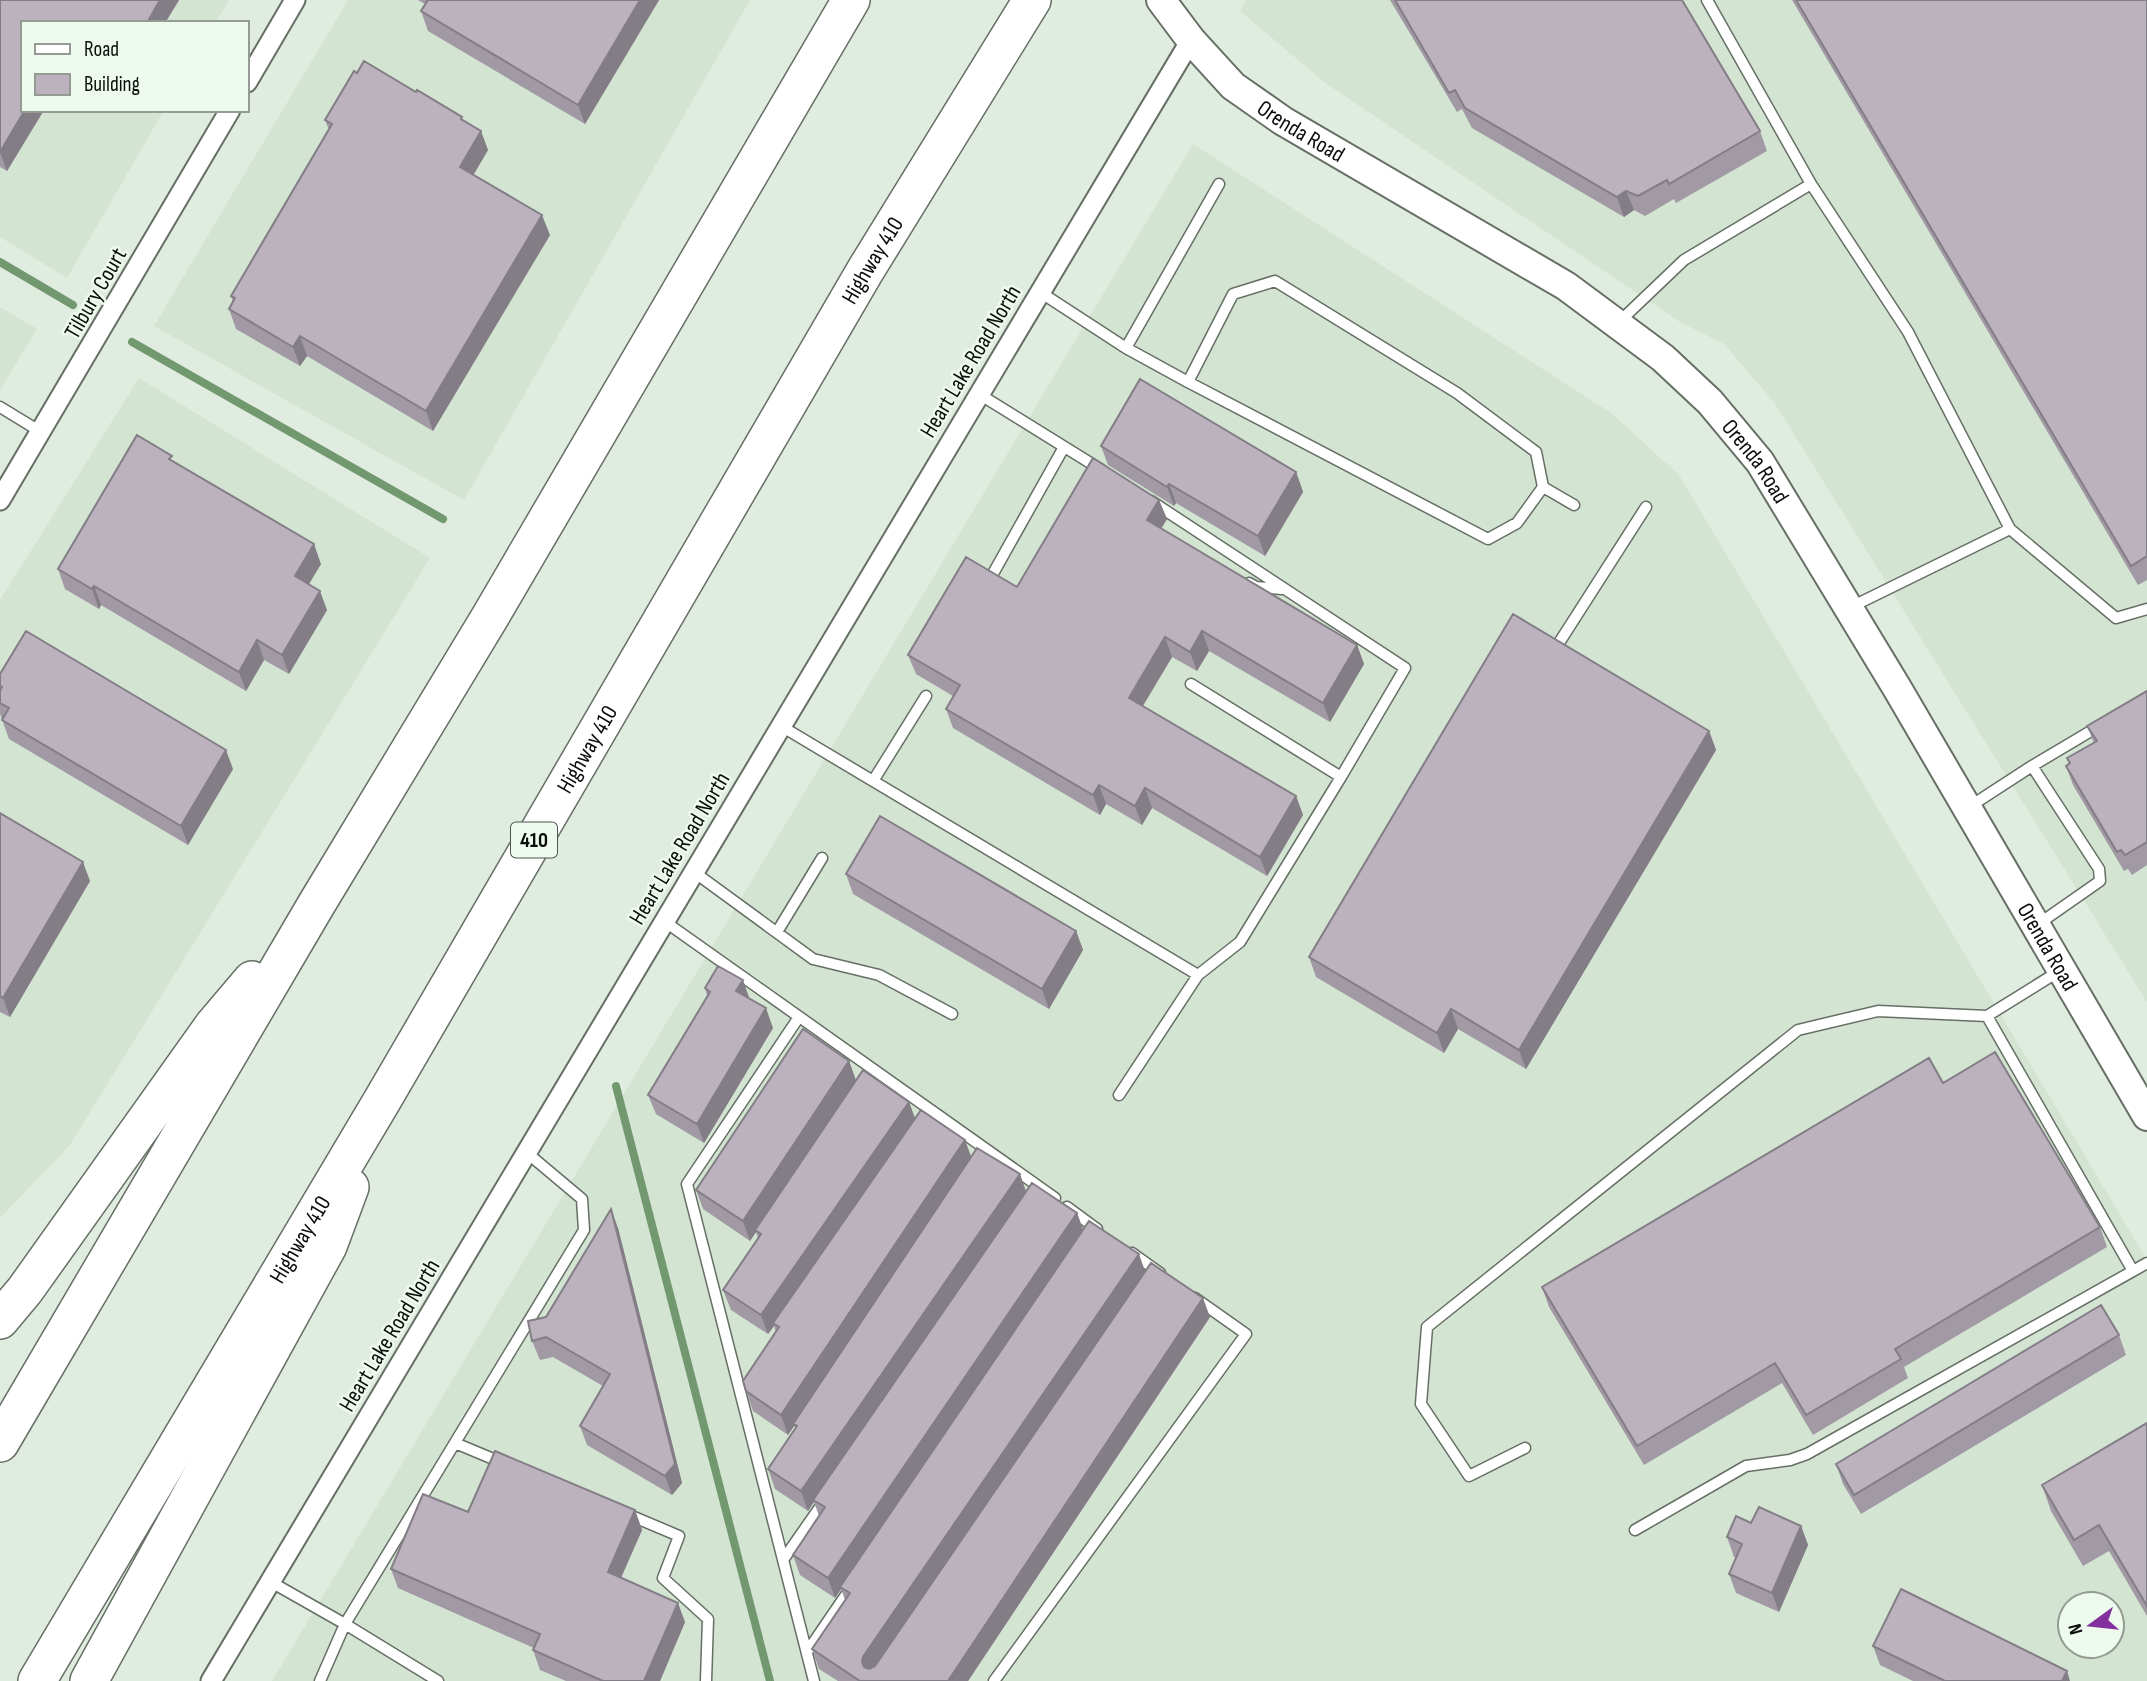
<svg xmlns="http://www.w3.org/2000/svg" width="2147" height="1681" viewBox="0 0 2147 1681" font-family="'Sofia Sans Condensed',sans-serif">
<style>
.built{fill:#d3e4d2;fill-rule:evenodd}
.lines{fill:none;stroke-linecap:round;stroke-linejoin:round}
.stream{stroke:#729870;stroke-width:8}
.lane-casing{stroke:#656f64;stroke-width:13}
.street-casing{stroke:#656f64;stroke-width:23}
.secondary-casing{stroke:#656f64;stroke-width:32}
.highway-casing{stroke:#656f64;stroke-width:40}
.lane{stroke:#fff;stroke-width:10}
.street{stroke:#fff;stroke-width:19}
.secondary{stroke:#fff;stroke-width:28}
.highway{stroke:#fff;stroke-width:37}
.wall{fill:#a199a3}
.shaded-wall{fill:#837d85}
.building{fill:#bbb2be;stroke:#837d85;stroke-width:2}
.labels{text-anchor:middle;stroke-width:5;stroke-linejoin:round;paint-order:stroke}
.shield{fill:#eefaed;stroke:#4e544e;stroke-width:2}
.shield-label{font-size:21px;font-weight:bold;fill:#0a0d0a}
.street-label{font-size:23px;fill:#0a0d0a;stroke:#eefaed}
</style>
<rect width="100%" height="100%" fill="#e1ece0"/>
<!-- built -->
<path class="built" d="M0,0h229l-14,23h-192v87h141l-97,168 -67,-41z
M348,0h402l-286,500 -310,-174z
M1247,0h900v1002l-373,-600 -50,-58 -44,-22 -356,-240 -84,-71z
M1193,144l418,269 68,62 468,785v421h-1875zM2070,1604h42v42h-42z
M0,307l37,22 -37,61z
M139,378l291,180 -360,587 -70,73v-618z"/>
<g class="lines">
<!-- stream -->
<path class="stream" d="M0,262l73,43
M132,342l311,177
M616,1086l154,595"/>
<!-- lane casing -->
<g class="lane-casing">
<path id="lane" d="M1811,184l97,148 102,197
M1040,292l86,56 62,34
M1618,323l66,-63 127,-76 -104,-184
M1126,348l93,-164
M979,394l121,75
M0,407l41,25
M1543,487l-26,36 -29,16 -300,-157 45,-88 42,-13 182,112 79,59 7,35 31,18
M1151,501l254,167 -64,109
M990,579l74,-132
M1249,583l7,4 26,2
M1849,608l161,-79 106,89 31,-9
M1557,646l89,-139
M1191,684l150,93 -101,165 -42,33
M781,726l417,249 -79,120
M2032,766l69,-41
M873,781l53,-85
M1969,807l63,-41 67,103 1,12 -63,44
M694,872l119,87 66,16 73,39
M664,921l391,277
M777,932l45,-74
M2061,970l-74,46 146,255 14,-8
M799,1017l-112,167 127,497
M1067,1207l30,22
M1132,1253l28,20
M455,1443l48,20
M1525,1448l-56,28 -48,-72 6,-77 371,-297 80,-19 109,5
M627,1514l52,22 -16,42 45,41 -2,62
M1635,1530l111,-64 44,-6 17,-6 326,-183
M783,1560l42,-60
M271,1582l74,42 -25,57
M807,1652l43,-63
M438,1681l-93,-57 239,-394 -2,-31 -56,-47
M994,1681l252,-347 -51,-36"/>
</g>
<!-- street casing -->
<g class="street-casing">
<path id="street" d="M247,82l48,-82
M0,500l230,-390
M211,1681l980,-1641"/>
</g>
<!-- secondary casing -->
<g class="secondary-casing">
<g id="secondary">
<path id="s1" d="M1161,0l30,40 42,46 50,35 283,165 97,72 47,44 50,60 137,226 250,428"/>
</g>
</g>
<!-- highway casing -->
<g class="highway-casing">
<g id="highway">
<path d="M0,1320l25,-30 188,-264 39,-46"/>
<path d="M0,1443l316,-538 174,-288 361,-617"/>
<path id="s2" d="M37,1681l346,-582 482,-828 167,-271"/>
<path d="M89,1681l239,-435 22,-59"/>
</g>
</g>
<!-- lane -->
<use href="#lane" class="lane"/>
<!-- street -->
<use href="#street" class="street"/>
<!-- secondary -->
<use href="#secondary" class="secondary"/>
<!-- highway -->
<use href="#highway" class="highway"/>
</g>
<!-- wall -->
<path class="wall" d="M0,0h179l-14,23h-142v87h21l-37,61 -7,-4z
M418,0h241l-74,124 -157,-93 -7,-20 4,-7z
M1390,0h292l78,131 7,20 -91,52 -2,-4 -29,17 -11,-6 -10,7 -152,-89 -10,-19 -5,3z
M1792,0h355v580l-9,5z
M357,73l59,19 47,28 25,30 -15,25 77,60 -117,196 -126,-75 -7,10 -64,-37 -7,-20 4,-7 -2,-6 98,-166 -4,-10z
M1101,446l195,26 7,20 -38,64 -89,-53 -2,3 -66,-41z
M174,461l147,103 -13,20 19,26 -38,64 -25,-14 -18,31 -145,-86 -2,4 -34,-20 -7,-20z
M1159,500l8,19 -6,10 196,116 7,19 -34,58 -121,-71 -12,20 -25,-14 -29,49 153,90 7,19 -36,61 -115,-68 -10,17 -36,-21 -6,11 -147,-87 -7,-19 7,-13 -37,-22 -8,-19z
M0,674l233,95 -45,76 -179,-106 -9,-25z
M2147,691v174l-15,10 -4,-6 -4,2 -51,-86 -7,-19 3,-2 -2,-6 27,-15 -7,-17z
M1709,731l7,19 -190,319 -68,-40 -14,24 -128,-76 -7,-20z
M0,813l90,68 -80,136 -10,-5z
M846,874l230,57 7,19 -34,59 -196,-115z
M705,988l44,11 24,29 -69,115 -48,-29 -8,-19 59,-99z
M849,1061l7,19 53,22 6,17 56,38 55,35 51,21 6,17 62,42 65,45 -242,364h-130l-19,-12 -7,-20 33,-49 -4,-11 -6,9 -35,-23 -7,-20 26,-39 -5,-14 -6,9 -33,-22 -7,-20 27,-41 -1,-2 -6,9 -35,-24 -7,-20 30,-59 -2,-6 -6,8 -37,-24 -8,-20 35,-52 -2,-6 -6,9 -47,-32 -7,-19z
M1943,1083l157,144 7,20 -203,120 4,11 -95,57 -31,-52 -138,82 -95,-158 -7,-20z
M618,1228l64,255 -10,12 -85,-50 -7,-19 23,-40 -50,-29 -13,3 -8,-19 14,-24z
M2119,1335l7,20 -265,159 -18,-30 -7,-20z
M2147,1423v193l-38,-65 -26,15 -32,-55 -9,-26z
M635,1510l7,20 -21,48 64,44 -25,59h-94l-26,-11 -7,-20 1,-2 -136,-60 -7,-19 77,-57z
M1801,1526l7,19 -29,67 -43,-19 -7,-19 7,-16 -2,-1 -7,-20z
M1873,1646l197,35h-157l-33,-16z"/>
<!-- shaded-wall -->
<path class="shaded-wall" d="M160,0h19l-14,23h-18z
M640,0h19l-74,124 -7,-19z
M25,110h19l-37,61 -7,-19z
M481,131l7,19 -21,36 -7,-19z
M1626,191l8,19 -10,7 -7,-20z
M542,215l8,20 -117,196 -7,-20z
M300,336l7,20 -7,10 -7,-19z
M1296,472l7,20 -38,64 -7,-20z
M1169,484l7,19 -2,3 -7,-19z
M1159,500l8,19 -13,21 -7,-20z
M314,544l7,20 -19,32 -7,-20z
M94,586l7,19 -2,4 -7,-20z
M320,591l7,19 -38,64 -7,-19z
M1202,631l7,20 -12,20 -7,-19z
M1165,637l7,20 -36,60 -7,-19z
M257,640l7,20 -18,31 -7,-19z
M1357,645l7,19 -34,58 -7,-19z
M1709,731l7,19 -190,319 -7,-19z
M226,750l7,19 -45,76 -7,-19z
M1099,785l7,19 -6,11 -7,-20z
M1145,788l7,20 -10,17 -7,-19z
M1296,796l7,19 -36,61 -7,-19z
M83,862l7,19 -80,136 -7,-19z
M1076,931l7,19 -34,59 -7,-20z
M743,980l7,20 -14,-9z
M766,1008l7,20 -69,115 -7,-19z
M1451,1009l7,20 -14,24 -7,-20z
M849,1061l7,20 -101,149 1,2 -6,9 -7,-20z
M909,1102l7,19 -143,202 1,3 -6,8 -7,-19z
M965,1140l7,19 -179,265 1,2 -6,9 -7,-20z
M1020,1174l7,20 -214,306 1,2 -6,9 -7,-20z
M611,1209l7,19 64,255 -10,12 -7,-19z
M1077,1213l7,19 -244,355 1,2 -6,9 -7,-20z
M1139,1254l7,20 -276,403 -8,-15 1,-5z
M1203,1298l7,19 -242,364h-20z
M635,1510l7,20 -27,61 -7,-19z
M1801,1526l7,19 -29,67 -7,-19z
M678,1603l7,19 -25,59h-16z
M2067,1671l3,10h-8z"/>
<!-- building -->
<path class="building" d="M0,0h160l-13,23h-124v87h2l-25,42z
M428,0h212l-62,105 -157,-94z
M1395,0h287l78,131 -91,53 -2,-4 -29,16 -12,-5 -9,6 -152,-89 -10,-18 -6,3z
M1796,0h351v556l-16,10z
M364,61l52,31 1,-2 45,27 -1,2 20,12 -21,36 82,48 -116,196 -126,-75 -7,11 -64,-38 6,-11 -4,-2 101,-172 -7,-4 29,-49 3,2z
M1140,379l156,93 -38,64 -89,-52 -2,3 -66,-41z
M137,435l35,21 -3,3 145,85 -19,32 25,15 -38,64 -25,-15 -18,32 -145,-86 -2,3 -34,-20z
M1093,458l66,42 -12,20 210,125 -34,58 -121,-72 -12,21 -25,-15 -36,61 167,98 -36,61 -115,-69 -10,18 -36,-21 -6,10 -147,-86 14,-24 -52,-30 58,-98 51,30z
M1513,614l196,117 -190,319 -68,-41 -14,24 -128,-76z
M26,631l200,119 -45,76 -179,-106 7,-12 -9,-5v-12l2,-4 -2,-1v-12z
M2147,691v151l-22,13 -4,-5 -4,2 -51,-86 4,-3 -3,-5 30,-17 -10,-15z
M0,813l83,49 -80,136 -3,-2z
M880,816l196,115 -34,58 -196,-115z
M718,966l25,14 -7,11 30,17 -69,116 -49,-29 62,-103 -5,-4z
M803,1029l46,32 -106,160 -47,-31z
M1995,1052l105,175 -205,122 6,10 -95,56 -31,-52 -138,83 -95,-159 387,-229 14,25z
M863,1070l46,32 -148,213 -38,-25 38,-56 -6,-4z
M921,1110l44,30 -184,275 -35,-24 -3,-10 36,-54 -6,-4z
M977,1148l43,26 -219,317 -33,-22 29,-43 -4,-2z
M1032,1183l45,30 -249,365 -35,-23 32,-48 -12,-7z
M611,1209l64,255 -10,12 -85,-50 30,-52 -64,-37 -14,4 -4,-20 18,-4z
M1089,1221l50,33 -276,403 -1,5 2,5 5,2 6,-3 276,-403 52,35 -255,383h-88l-48,-32 38,-56 -10,-6z
M2101,1305l18,30 -265,160 -18,-31z
M2147,1423v183l-48,-81 -25,15 -32,-55z
M495,1451l140,59 -27,62 70,31 -34,78h-41l-70,-31 7,-16 -149,-65 32,-75 45,18z
M1759,1507l42,19 -29,67 -43,-19 13,-30 -15,-7 9,-21 15,7z
M1901,1589l166,82 -5,10h-117l-72,-35z"/>
<g class="labels">
<!-- shield labels -->
<rect class="shield" x="511" y="822.5" width="46" height="35" rx="5"/>
<g class="shield-label">
<text x="534" y="847">410</text>
</g>
<!-- street labels -->
<g class="street-label">
<text dy="8" stroke="none"><textPath href="#s1" startOffset="194">Orenda Road</textPath></text>
<text dy="8" stroke="none"><textPath href="#s2" startOffset="1648">Highway 410</textPath></text>
<text transform="translate(95 293) rotate(-60)" y="8">Tilbury Court</text>
<text transform="translate(970 361) rotate(-59)" y="8">Heart Lake Road North</text>
<text dy="8" stroke="none"><textPath href="#s1" startOffset="761">Orenda Road</textPath></text>
<text dy="8" stroke="none"><textPath href="#s2" startOffset="1082">Highway 410</textPath></text>
<text transform="translate(679 848) rotate(-59)" y="8">Heart Lake Road North</text>
<text dy="8" stroke="none"><textPath href="#s1" startOffset="1328">Orenda Road</textPath></text>
<text dy="8" stroke="none"><textPath href="#s2" startOffset="514">Highway 410</textPath></text>
<text transform="translate(389 1335) rotate(-59)" y="8">Heart Lake Road North</text>
</g>
</g>
<!-- legend -->
<rect x="21" y="21" width="228" height="91" fill="#eefaed" stroke="#939b92" stroke-width="2"/>
<rect x="35" y="44" width="35" height="10" fill="#ffffff" stroke="#939b92" stroke-width="2"/>
<text x="84" y="56" font-size="21" fill="#0a0d0a">Road</text>
<rect x="35" y="74" width="35" height="21" fill="#bbb2be" stroke="#939b92" stroke-width="2"/>
<text x="84" y="91" font-size="21" fill="#0a0d0a">Building</text>
<!-- north arrow -->
<g transform="translate(2091 1625) rotate(255)"><circle r="33" fill="#eefaed" stroke="#939b92" stroke-width="2"/>
<path d="M0-5L12 26L0 18L-12 26Z" fill="#83309f"/>
<text y="-10" font-size="19" font-weight="bold" text-anchor="middle" fill="#0a0d0a">N</text>
</g>
</svg>
